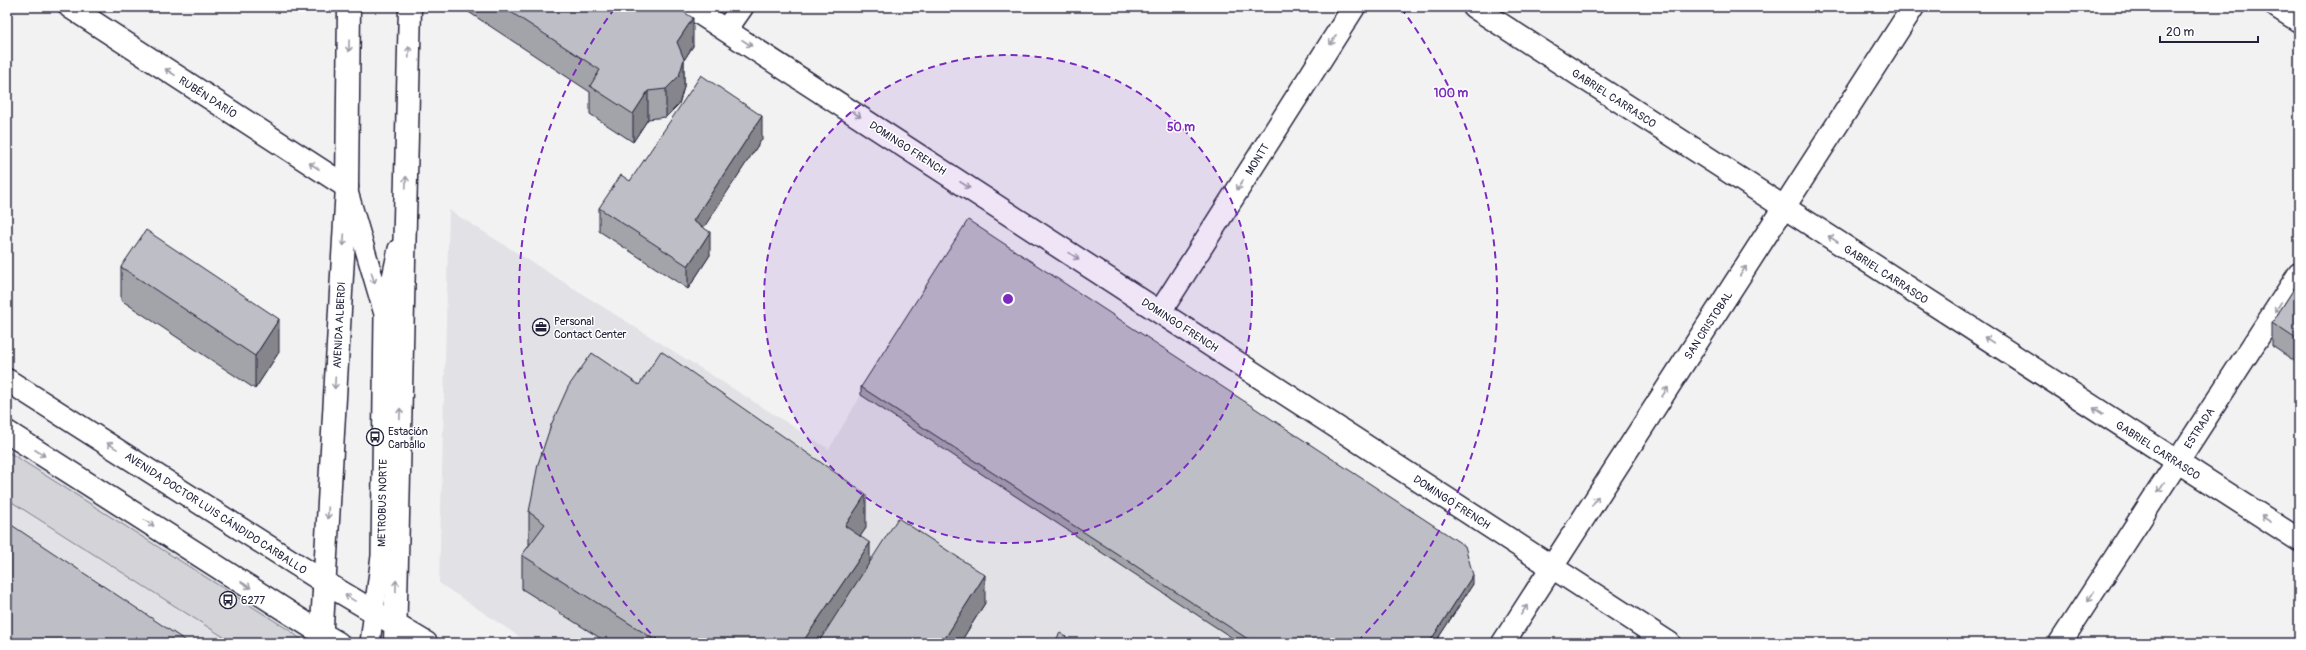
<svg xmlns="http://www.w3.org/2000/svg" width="2306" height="650" viewBox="0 0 2306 650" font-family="Pangolin,sans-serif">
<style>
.built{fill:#e2e2e6}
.green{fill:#d3d3d8;stroke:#7a7a8a}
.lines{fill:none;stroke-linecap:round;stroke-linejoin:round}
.lane-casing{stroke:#22223b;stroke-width:22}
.street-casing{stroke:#22223b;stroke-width:25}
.secondary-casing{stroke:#22223b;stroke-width:25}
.primary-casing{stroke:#22223b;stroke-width:25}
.lane{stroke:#fff;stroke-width:19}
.street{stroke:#fff;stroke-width:22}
.secondary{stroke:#fff;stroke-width:22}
.primary{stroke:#fff;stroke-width:22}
.wall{fill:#a3a3aa;stroke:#22223b}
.shaded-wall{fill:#85858b;stroke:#22223b}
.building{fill:#bebec6;stroke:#22223b}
.oneway{stroke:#9c9ca7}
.ring{fill:none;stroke:#7b2cbf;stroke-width:2;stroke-dasharray:7 5}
.labels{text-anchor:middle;stroke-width:3;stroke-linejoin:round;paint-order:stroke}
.street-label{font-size:11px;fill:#22223b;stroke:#fff}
.poi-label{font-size:11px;fill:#22223b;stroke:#fff;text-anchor:start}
.centre{fill:#7b2cbf;stroke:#fff;stroke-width:2}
.ring-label{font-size:12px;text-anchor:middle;font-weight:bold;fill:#7b2cbf;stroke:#fff;stroke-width:3;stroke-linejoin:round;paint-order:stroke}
</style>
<rect width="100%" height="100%" fill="#f2f2f3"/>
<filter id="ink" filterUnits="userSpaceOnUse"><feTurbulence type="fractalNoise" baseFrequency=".025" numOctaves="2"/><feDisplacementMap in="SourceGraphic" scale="8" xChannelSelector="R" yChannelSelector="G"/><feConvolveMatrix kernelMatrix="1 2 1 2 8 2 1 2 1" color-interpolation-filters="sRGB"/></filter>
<g filter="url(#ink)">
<!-- built -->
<path class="built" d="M449,210l380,239 32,-54 574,248h-906l-90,-60z
M7,432l314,211h-314z"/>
<!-- green -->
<path class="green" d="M7,451l282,179 17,13h-73l-226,-144z"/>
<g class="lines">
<!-- lane casing -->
<g class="lane-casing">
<path id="lane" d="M349,195l35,119
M370,643l11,-87 3,-241 14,-66"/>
</g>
<!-- street casing -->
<g class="street-casing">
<path id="street" d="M70,7l277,180
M690,7l979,636
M1474,7l825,533
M726,30l16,-23
M1160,312l194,-305
M1503,643l410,-636
M2060,643l239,-369"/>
</g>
<!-- secondary casing -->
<g class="secondary-casing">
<path id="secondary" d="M2277,7l22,14
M7,380l317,202
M7,432l314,201"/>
</g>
<!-- primary casing -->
<g class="primary-casing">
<path id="primary" d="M324,582l102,61
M321,633l17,10
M321,643l26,-456 2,-180
M395,643l15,-636"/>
</g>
<!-- lane -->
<use href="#lane" class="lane"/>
<!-- street -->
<use href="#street" class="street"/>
<!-- secondary -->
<use href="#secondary" class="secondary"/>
<!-- primary -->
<use href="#primary" class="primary"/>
</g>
<!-- wall -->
<path class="wall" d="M461,7h215l17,39 -9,14v27l-5,17 -13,13 -18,2 -15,23 -43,-28v-22z
M762,139l-59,89 7,27 -22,34 -89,-58v-23l31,-27z
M121,267l158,85 -24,37 -134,-89z
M2299,281v83l-27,-18v-23z
M639,385l227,143 -6,8 10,25 115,42 -25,40h-352l-86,-54v-34l7,-9v-34z
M861,387l612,197 -38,59h-195l-379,-248z"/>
<!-- shaded-wall -->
<path class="shaded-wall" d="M693,18v28l-9,14v27l-5,17 -13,13v-28l11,-47z
M648,91v28l-15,23v-28z
M762,116v23l-69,105v-23z
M710,232v23l-22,34v-23z
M279,319v33l-24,37v-33z
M866,494v34l-21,31v-33z
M870,543v34l-45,66h-23z
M985,575v28l-25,40h-18z
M1473,575v9l-38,59h-6z"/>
<!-- building -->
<path class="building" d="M503,7h173l17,11 -16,24 7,17 -5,17 -13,13 -18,2 -15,23 -43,-28 10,-16z
M701,75l61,41 -69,105 17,11 -22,34 -89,-58 22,-33 9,6z
M968,220l497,326 8,29 -44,68h-175l-393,-256z
M146,230l133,89 -24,37 -134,-89z
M2299,281v60l-27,-18z
M661,351l205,143 -21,32 25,17 -68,100h-142l-138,-88 23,-31 -16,-12 9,-48 13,-39 17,-38 24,-34 47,32z
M898,518l87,57 -43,68h-124z
M7,522l182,121h-182z
M1060,633l16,10h-22z"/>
<!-- one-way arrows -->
<defs><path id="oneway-shaft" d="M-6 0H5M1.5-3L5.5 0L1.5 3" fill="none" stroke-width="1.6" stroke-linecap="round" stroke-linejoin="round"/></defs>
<g class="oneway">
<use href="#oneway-shaft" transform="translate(1333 40) rotate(122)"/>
<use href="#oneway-shaft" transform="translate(747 43) rotate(33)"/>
<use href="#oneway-shaft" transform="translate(349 46) rotate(91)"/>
<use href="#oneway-shaft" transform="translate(409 52) rotate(-88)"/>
<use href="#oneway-shaft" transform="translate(170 72) rotate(-147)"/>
<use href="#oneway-shaft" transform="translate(856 114) rotate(33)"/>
<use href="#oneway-shaft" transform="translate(314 166) rotate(-147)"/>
<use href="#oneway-shaft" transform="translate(406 182) rotate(-88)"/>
<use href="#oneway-shaft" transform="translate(965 185) rotate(33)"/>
<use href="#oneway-shaft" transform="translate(1240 185) rotate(122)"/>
<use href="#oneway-shaft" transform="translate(1833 239) rotate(-147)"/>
<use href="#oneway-shaft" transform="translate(344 240) rotate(93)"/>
<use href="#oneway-shaft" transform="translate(1074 256) rotate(33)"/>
<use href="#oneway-shaft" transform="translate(1743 271) rotate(-57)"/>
<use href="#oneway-shaft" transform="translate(373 278) rotate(74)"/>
<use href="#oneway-shaft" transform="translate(2278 307) rotate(123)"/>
<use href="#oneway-shaft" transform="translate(1989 340) rotate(-147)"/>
<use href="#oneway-shaft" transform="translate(335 383) rotate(93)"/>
<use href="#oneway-shaft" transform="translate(1665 392) rotate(-57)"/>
<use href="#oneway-shaft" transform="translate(2098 411) rotate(-147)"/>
<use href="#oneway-shaft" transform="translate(400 414) rotate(-89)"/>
<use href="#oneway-shaft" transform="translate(112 446) rotate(-148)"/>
<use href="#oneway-shaft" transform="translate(40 453) rotate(33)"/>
<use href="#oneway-shaft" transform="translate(2161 487) rotate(123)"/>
<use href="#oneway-shaft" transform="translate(1595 501) rotate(-57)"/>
<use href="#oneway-shaft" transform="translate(328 513) rotate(93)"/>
<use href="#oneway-shaft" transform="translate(2266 519) rotate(-147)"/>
<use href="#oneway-shaft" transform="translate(149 523) rotate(33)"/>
<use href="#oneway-shaft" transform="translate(246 585) rotate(33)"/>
<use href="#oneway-shaft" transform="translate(396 586) rotate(-89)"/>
<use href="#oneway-shaft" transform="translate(2091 596) rotate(123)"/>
<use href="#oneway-shaft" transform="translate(350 598) rotate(-149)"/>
<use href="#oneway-shaft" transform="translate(1524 610) rotate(-57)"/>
</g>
</g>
<!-- distance rings -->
<circle cx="1008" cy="299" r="244" fill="#7b2cbf" fill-opacity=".12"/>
<g class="ring">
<circle cx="1008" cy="299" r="244"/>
<path d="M659 642A489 489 0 0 1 615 8M1401 8A489 489 0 0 1 1357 642"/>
</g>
<!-- icons -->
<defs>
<g id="office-ring" transform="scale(0.9)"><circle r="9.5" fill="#fff" stroke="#22223b" stroke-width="1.5"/><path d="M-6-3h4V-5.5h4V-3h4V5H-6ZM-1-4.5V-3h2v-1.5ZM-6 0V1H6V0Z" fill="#22223b"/></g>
<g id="bus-ring" transform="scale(0.9)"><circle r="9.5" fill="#fff" stroke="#22223b" stroke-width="1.5"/><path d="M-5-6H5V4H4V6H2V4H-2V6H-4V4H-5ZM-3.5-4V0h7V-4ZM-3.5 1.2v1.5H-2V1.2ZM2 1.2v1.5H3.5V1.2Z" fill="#22223b"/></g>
</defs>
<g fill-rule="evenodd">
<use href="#office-ring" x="541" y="327"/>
<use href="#bus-ring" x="375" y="437"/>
<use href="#bus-ring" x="228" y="600"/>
</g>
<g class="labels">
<!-- street labels -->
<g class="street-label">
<text transform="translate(208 97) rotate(33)" y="4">RUBÉN DARÍO</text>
<text transform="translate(1614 98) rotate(33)" y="4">GABRIEL CARRASCO</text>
<text transform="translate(908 148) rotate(33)" y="4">DOMINGO FRENCH</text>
<text transform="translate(1257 159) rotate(-58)" y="4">MONTT</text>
<text transform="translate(1886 274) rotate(33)" y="4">GABRIEL CARRASCO</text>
<text transform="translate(339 325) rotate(-87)" y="4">AVENIDA ALBERDI</text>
<text transform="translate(1180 325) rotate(33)" y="4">DOMINGO FRENCH</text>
<text transform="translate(1708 325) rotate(-57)" y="4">SAN CRISTOBAL</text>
<text transform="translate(2199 428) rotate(-57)" y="4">ESTRADA</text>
<text transform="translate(2158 450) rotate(33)" y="4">GABRIEL CARRASCO</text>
<text transform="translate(1452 502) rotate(33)" y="4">DOMINGO FRENCH</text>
<text transform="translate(382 503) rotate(-89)" y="4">METROBUS NORTE</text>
<text transform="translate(216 513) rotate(33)" y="4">AVENIDA DOCTOR LUIS CÁNDIDO CARBALLO</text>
</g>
<!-- poi labels -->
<g class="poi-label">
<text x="554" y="325">Personal<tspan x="554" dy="13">Contact Center</tspan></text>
<text x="388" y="435">Estación<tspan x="388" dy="13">Carballo</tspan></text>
<text x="241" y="604">6277</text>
</g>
</g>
<circle cx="1008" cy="299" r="6" class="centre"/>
<g class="ring-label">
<text x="1451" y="97">100 m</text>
<text x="1181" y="131">50 m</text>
</g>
<!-- margin -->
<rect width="2306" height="650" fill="none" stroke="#fff" stroke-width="24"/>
<rect x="12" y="12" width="2282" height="626" fill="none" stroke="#22223b" stroke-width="1.5" filter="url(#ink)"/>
<!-- scale -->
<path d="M2160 36v6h98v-6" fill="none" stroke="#22223b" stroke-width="2"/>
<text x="2166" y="36" font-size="12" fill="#22223b" stroke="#ffffff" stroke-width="3" paint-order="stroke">20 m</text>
</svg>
